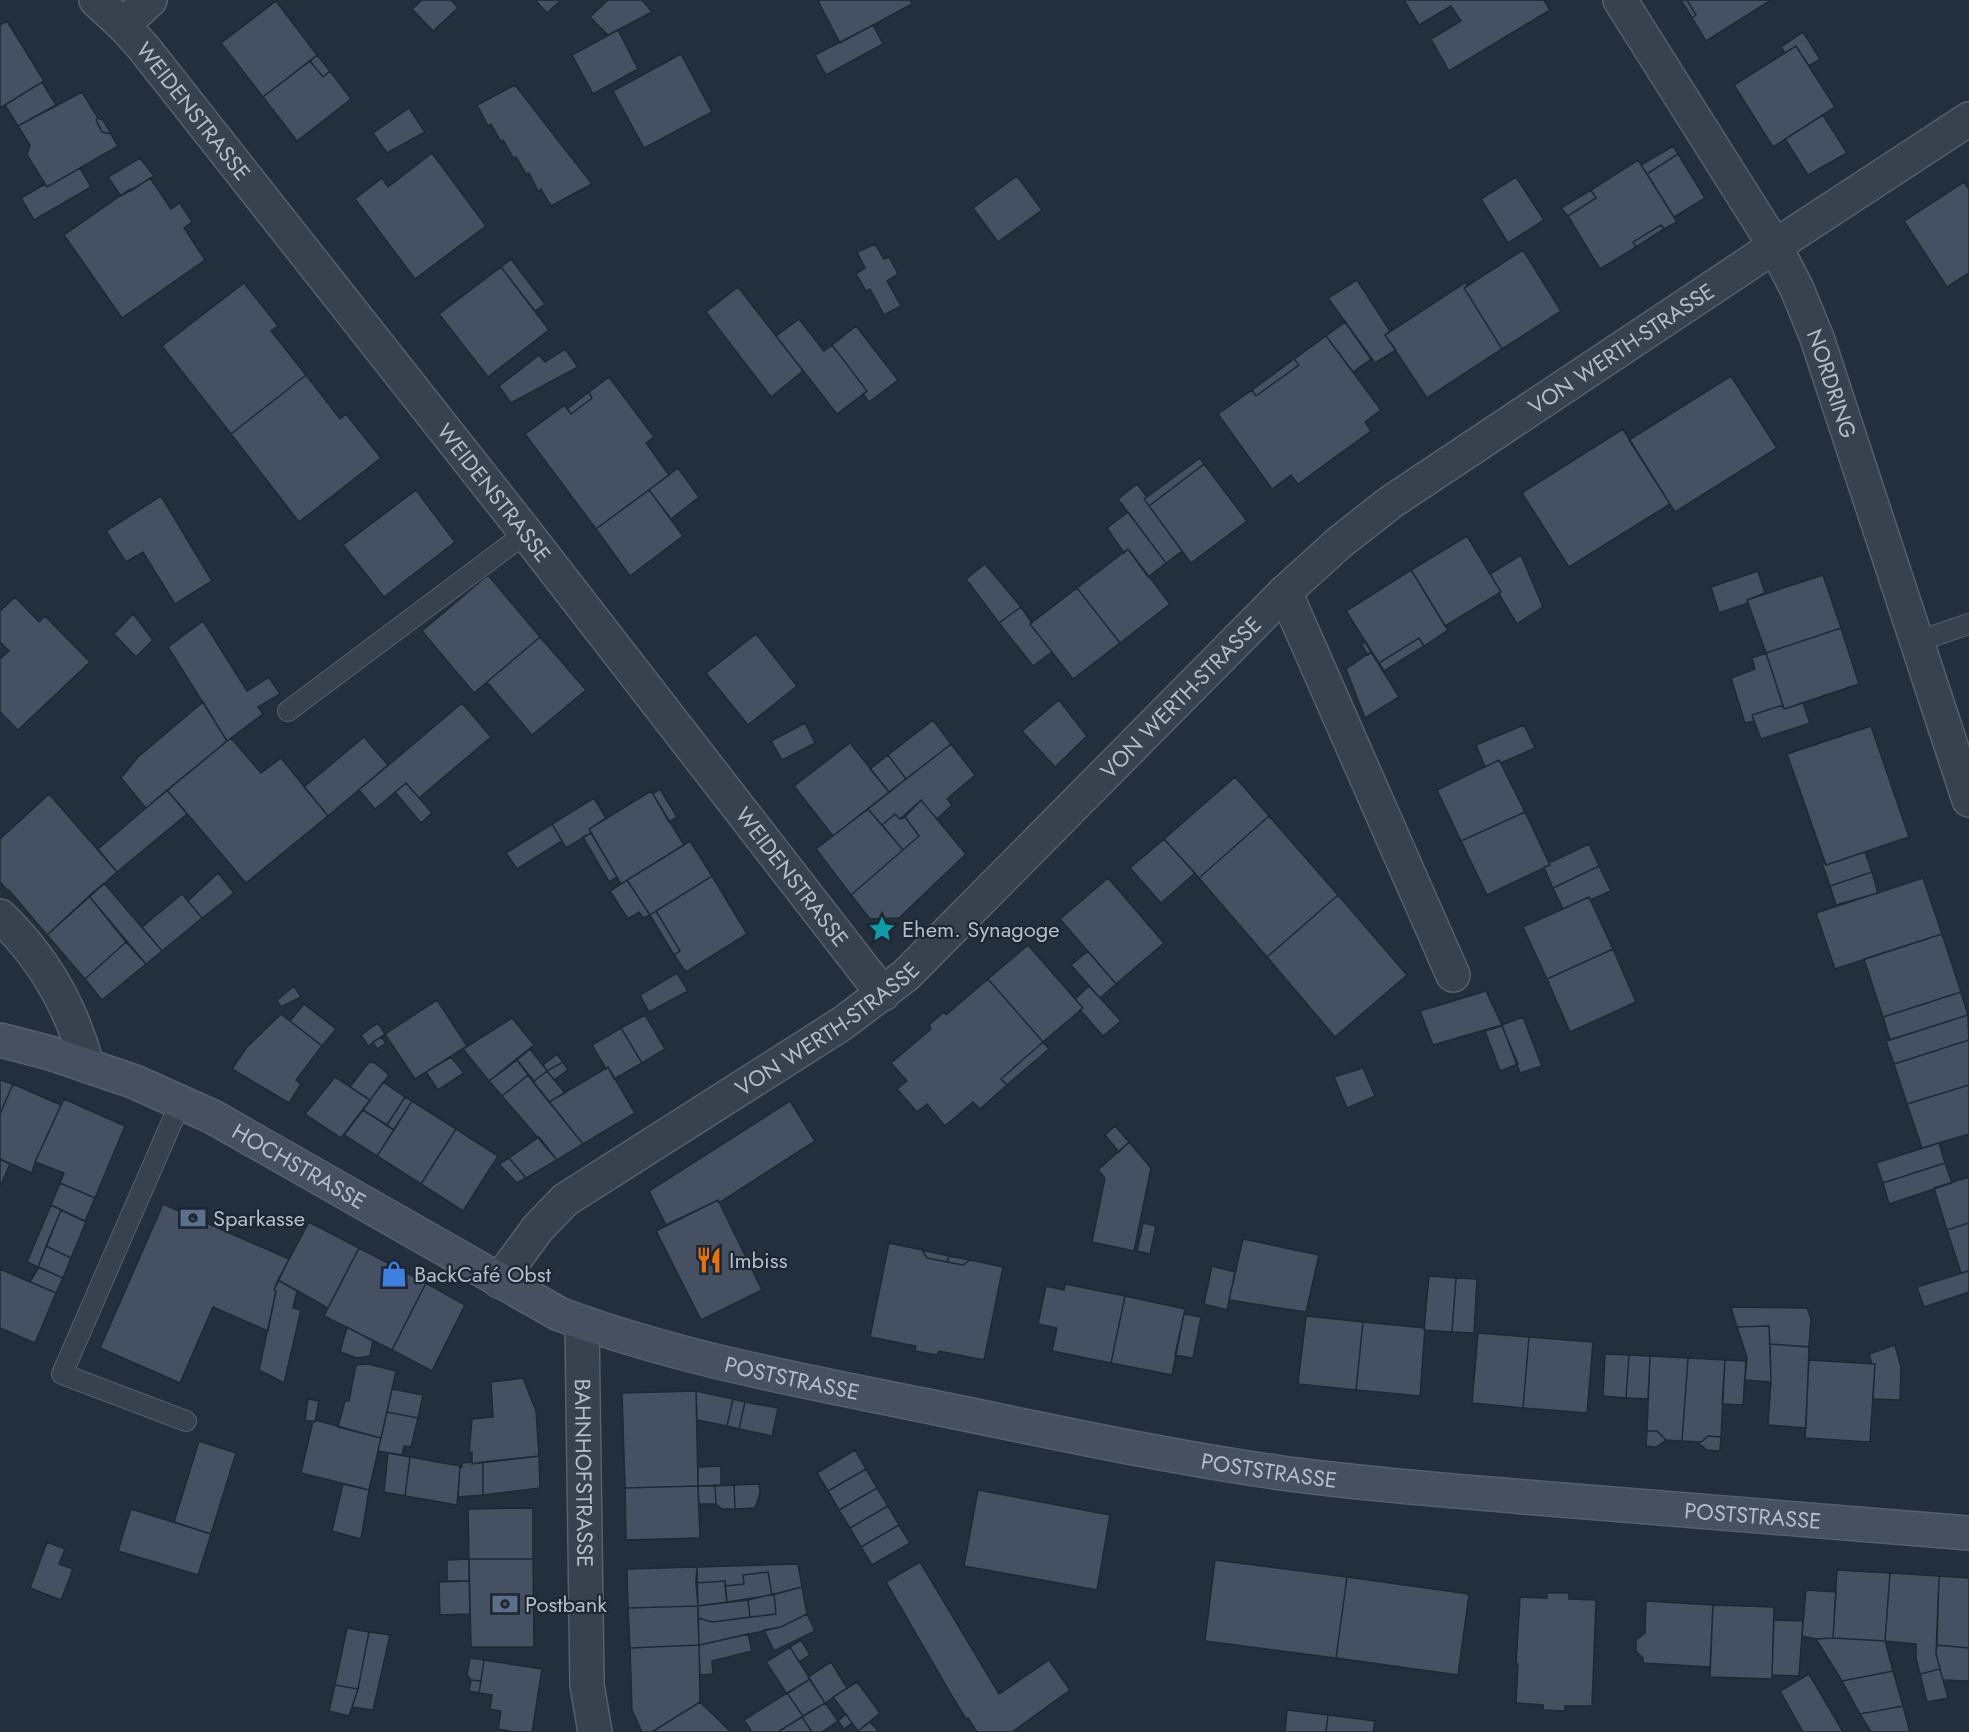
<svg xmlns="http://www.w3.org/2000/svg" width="1969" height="1732" viewBox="0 0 1969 1732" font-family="Jost,sans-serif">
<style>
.building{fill:#455162;stroke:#1f2835;stroke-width:1.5}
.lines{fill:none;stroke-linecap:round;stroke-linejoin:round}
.lane-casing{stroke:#565f6c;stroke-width:22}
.street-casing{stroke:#565f6c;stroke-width:36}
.secondary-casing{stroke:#565f6c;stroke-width:36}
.lane{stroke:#38414e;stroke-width:20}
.street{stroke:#38414e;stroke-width:33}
.secondary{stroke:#465061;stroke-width:33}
.labels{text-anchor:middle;stroke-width:4.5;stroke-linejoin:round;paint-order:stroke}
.street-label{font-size:22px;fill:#b4bcc9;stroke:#1d2633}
.poi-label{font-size:22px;fill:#b4bcc9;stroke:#1d2633;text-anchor:start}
</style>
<rect width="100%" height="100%" fill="#242f3e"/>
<!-- building -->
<path class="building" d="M422,0h29l7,8 -25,23 -21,-22z
M535,0h26l-14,13z
M608,0h34l10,12 -44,23 -18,-18z
M821,0h89l2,4 -72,39 -22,-42z
M1404,0h140l6,10 -101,61 -18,-32 30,-18 -10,-15 -32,19z
M1681,0h6l9,15 -4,3z
M1687,0h84l-65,41 -14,-23 4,-3z
M276,1l41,54 -54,42 -42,-54z
M7,21l37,60 -44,27v-83z
M873,25l10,19 -57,31 -11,-20z
M618,30l20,39 -45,25 -21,-39z
M1803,32l17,27 -11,7 -13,-20 -11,7 -4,-6z
M1796,46l39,61 -62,40 -39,-62z
M681,54l31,58 -68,36 -31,-57z
M317,55l13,16 -7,6 -13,-16z
M310,61l13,16 7,-6 21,28 -54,42 -34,-44z
M42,82l14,23 -38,21 -13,-21z
M515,85l77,99 -41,22 -10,-17 -3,2 -9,-18 -3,1 -10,-17 -2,2 -11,-19 -2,2 -10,-18 -3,2 -11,-21z
M82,92l16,26 -2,2 6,12 9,2 7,12 -71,41 -20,-32 3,-10 -12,-19z
M409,108l16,24 -38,21 -14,-20z
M1823,115l24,38 -39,22 -23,-36z
M98,118l5,2 8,14 -9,-2 -6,-12z
M1673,146l5,8 -31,20 -6,-9z
M432,153l54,73 -71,53 -60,-80 27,-21 6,9z
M1678,154l27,44 -31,19 -27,-43z
M140,158l14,18 -33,20 -13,-19z
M1638,160l39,62 -13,7 -3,-4 -28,17 3,5 -36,22 -32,-53 28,-18 -5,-8z
M80,168l11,19 -57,33 -13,-22 24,-14 2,3z
M1017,176l25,34 -44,32 -25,-34z
M1516,177l28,43 -36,23 -27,-44z
M150,178l21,31 9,-6 12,19 -8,6 21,32 -83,58 -58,-83 66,-46 1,2z
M1964,182l5,7v84l-22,14 -43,-66z
M1591,190l5,8 -28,18 -7,-8z
M1661,225l3,4 -28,18 -3,-5z
M875,244l9,15 5,-2 9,17 -11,7 14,25 -17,9 -14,-26 -4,2 -10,-17 9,-6 -8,-16z
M1523,250l38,61 -59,38 -38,-61z
M511,259l34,45 -10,7 -34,-44z
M501,267l48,63 -61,47 -49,-63z
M1357,280l33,51 -5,4 11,15 -21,13 -47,-65z
M1466,282l1,4 -3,2 38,61 -75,49 -42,-63z
M244,283l34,43 -7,5 35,44 -75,59 -69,-88z
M738,287l65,84 -32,26 -65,-85z
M799,319l25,32 8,-6 35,46 -30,23 -61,-78z
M1345,322l26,37 -18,13 -27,-36z
M856,326l42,54 -29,22 -6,-8 4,-3 -35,-46z
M1326,336l55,74 -16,12 6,9 -73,53 -7,-9 -19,14 -54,-75 34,-24 4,6 43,-31 -5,-6z
M565,349l13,18 -67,36 -12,-17 40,-31 6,7z
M1294,359l5,6 -43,31 -4,-6z
M306,375l34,44 6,-5 35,44 -82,64 -68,-88z
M1731,376l46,72 -102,64 -46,-72z
M609,377l45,60 -8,6 23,32 -73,54 -71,-95 40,-29 6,9 21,-16 -3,-6z
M589,392l3,6 -21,16 -4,-5z
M1623,429l47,75 -101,63 -47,-74z
M1200,458l4,6 -55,42 -5,-7 3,-2z
M1204,464l43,57 -56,42 -42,-57z
M678,468l21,29 -28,22 -22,-29z
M1137,484l10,13 -3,2 38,52 -16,12 -48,-64z
M416,490l39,52 -71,55 -41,-52z
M649,490l34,46 -53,40 -34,-47z
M161,496l51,85 -37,23 -32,-52 -17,10 -20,-31z
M1128,512l38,51 -18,14 -20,-28 -4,4 -17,-25z
M1467,536l34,56 -56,34 -34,-56z
M1128,549l42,55 -50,39 -43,-55z
M1521,555l22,52 -26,17 -18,-30 2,-2 -11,-18z
M985,564l36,43 -22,16 -33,-44z
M1411,570l37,60 -24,16 -5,-8 -40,25 -33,-52z
M1758,571l7,22 -18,7 1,3 -29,10 -8,-26z
M488,575l52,62 -66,56 -52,-62z
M1823,575l18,53 -75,25 -19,-53z
M1077,588l43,55 -47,36 -43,-55z
M15,597l24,25 6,-6 45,46 -72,68 -18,-18v-53l9,-8 -9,-9v-31z
M1021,607l11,16 -2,1 22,28 -19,14 -34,-43z
M133,614l20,26 -17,17 -22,-23z
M203,621l44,70 22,-14 11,17 -22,13 5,7 -36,27 -59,-94z
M1841,628l18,56 -75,25 -18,-56z
M756,634l41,52 -49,39 -42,-52z
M540,637l46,53 -54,45 -45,-53z
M1419,638l5,8 -40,25 -5,-8z
M1365,642l6,10 -3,3 -7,-11z
M1371,652l28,45 -34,21 -19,-49z
M1766,653l17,52 -31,10 2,6 -9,2 -14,-45 24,-9 -3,-11z
M1059,700l28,36 -32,31 -33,-36z
M203,702l24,39 -81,67 -25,-30 17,-21z
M462,703l29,34 -72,61 -13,-15 -31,26 -16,-19z
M1803,703l7,20 -49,16 -9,-24 31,-10 1,4z
M933,720l18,24 -45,35 -18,-24z
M805,723l10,20 -33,17 -11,-19z
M1524,725l11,23 -34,15 -2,-3 -14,7 -9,-22z
M1871,726l38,111 -83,28 -39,-111z
M364,737l24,28 -60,51 -24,-29z
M231,738l30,35 20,-15 47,58 -82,67 -79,-93z
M850,743l39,49 -56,44 -39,-50z
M951,744l24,31 -28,24 5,6 -15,14 -16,-19 -21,19 -5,-5 -13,11 -14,-16z
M888,755l18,24 -17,13 -19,-23z
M1499,760l26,52 -64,29 -24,-51z
M1235,777l34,39 -70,62 -35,-39z
M406,783l26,30 -11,10 -26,-31z
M660,789l17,28 -8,5 -16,-28z
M167,790l20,24 -70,58 -19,-23z
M651,791l33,54 -63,39 -32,-55z
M49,794l68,78 -70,63 -38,-45 -1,1 -8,-9v-43z
M594,798l12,20 -17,11 2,4 -25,15 -14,-24z
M921,800l45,54 -67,64 -29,1 -19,-24 68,-59 -14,-19z
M868,809l35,41 -52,45 -35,-46z
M1525,812l25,53 -63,30 -26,-54z
M895,814l5,5 5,-2 14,19 -16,14 -21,-25z
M1269,816l69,79 -71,62 -68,-79z
M552,824l10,17 -45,28 -11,-16z
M591,833l26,44 -8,5 -26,-45z
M1164,839l31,34 -34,30 -31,-35z
M690,841l22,35 -62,39 -23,-35z
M1589,844l10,22 -46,22 -9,-21 6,-2 -1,-2z
M1865,852l7,20 -42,14 -8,-23 2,-1 2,3z
M1599,866l12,25 -21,9 -1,-3 -26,12 -10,-21z
M1872,872l6,21 -42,12 -6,-19z
M218,873l16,20 -32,25 -14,-17z
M712,876l35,58 -61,38 -12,-17 6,-4 -24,-40z
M1108,878l56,65 -48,41 -56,-65z
M1923,878l19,56 -107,35 -19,-56z
M627,880l23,35 -7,3 -4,-6 -11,7 -18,-28z
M104,883l58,68 -16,13 -57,-68z
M182,894l20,24 -40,33 -20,-24z
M1338,895l69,80 -72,62 -68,-80z
M89,896l37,46 -41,37 -38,-44z
M1589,897l24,52 -66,30 -24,-52z
M656,911l24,40 -6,4 -24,-40z
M1942,934l19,58 -78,25 -19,-58z
M126,942l20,22 -44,36 -17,-21z
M1028,945l55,63 -40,34 -55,-63z
M1613,949l23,53 -66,30 -23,-53z
M1088,951l28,33 -16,14 -29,-33z
M677,973l11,18 -39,21 -9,-17z
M988,979l55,63 -42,37 6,6 -27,24 -7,-7 -28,24 -18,-22 -10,8 -20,-23 10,-8 -16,-18 40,-34 -2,-4 15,-13 2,3z
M294,986l7,11 -20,10 -4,-7z
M1089,986l32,35 -18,15 -23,-26 3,-2 -8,-9z
M1486,991l16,34 -69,20 -13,-34z
M1961,992l7,23 -78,25 -7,-23z
M437,1000l30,46 -52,33 -30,-45z
M304,1004l32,25 -14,17 -32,-25z
M281,1014l41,32 -26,34 5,4 -12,19 -57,-34 15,-22z
M645,1015l20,34 -23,14 -21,-35z
M1968,1015l1,25 -75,24 -8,-23z
M1523,1017l19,49 -22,7 -18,-48z
M512,1018l22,27 -45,36 -26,-32z
M378,1023l7,11 -17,12 -7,-11z
M1502,1026l16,38 -18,7 -15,-40z
M621,1028l21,35 -28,16 -6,-12 -2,2 -14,-24z
M381,1037l5,6 -9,6 -4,-7z
M1969,1040v45l-62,19 -13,-40z
M1043,1042l6,7 -42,36 -6,-6z
M530,1049l17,22 -13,10 -17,-21z
M557,1054l6,8 -16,9 -4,-6z
M451,1057l13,16 -26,17 -12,-18z
M517,1060l11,15 -26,21 -13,-15z
M369,1062l6,1 14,12 -19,25 -20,-13z
M563,1062l5,8 -14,10 -7,-9z
M608,1067l27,46 -52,31 -34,-42z
M1363,1068l12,28 -28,12 -13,-31z
M547,1071l18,22 -16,9 -16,-20z
M528,1075l55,69 -26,16 -55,-64z
M335,1077l35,23 -29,38 -36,-24z
M0,1080l13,4 -13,30z
M383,1082l22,15 -18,28 -24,-15z
M13,1084l48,21 -26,57 -3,11 -32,-14v-45z
M1969,1085v49l-47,14 -15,-44z
M405,1097l7,4 -18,29 -7,-5z
M64,1099l61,27 -30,72 -35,-15 4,-10 -29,-11z
M412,1101l44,28 -35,55 -44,-28z
M790,1101l25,40 -96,62 -1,-3 -52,25 -17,-34z
M363,1110l31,20 -17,26 -33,-21z
M1115,1126l14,16 -10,10 -14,-17z
M456,1129l42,27 -35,55 -42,-27z
M539,1137l18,23 -31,18 -17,-20z
M1129,1142l22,26 -17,83 -42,-9 13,-64 -7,-8z
M1939,1143l6,20 -62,20 -7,-20z
M509,1158l17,20 -9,5 -18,-19z
M0,1159l10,5 -10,23z
M1945,1163l7,20 -63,21 -6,-21z
M1969,1177v46l-22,7 -13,-42z
M60,1183l35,15 -10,23 -34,-16z
M718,1200l44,90 -61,30 -45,-89z
M163,1204l126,55 -15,31 2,1 -8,40 -55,-24 -33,76 -80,-35z
M51,1205l10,5 -23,57 -11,-5z
M61,1210l25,12 -15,36 -25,-12z
M309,1222l50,26 -31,60 -50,-28z
M1143,1223l13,3 -6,28 -13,-3z
M1969,1223v48l-8,2 -14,-43z
M1243,1239l76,16 -13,57 -77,-12z
M889,1243l33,7 5,8 20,4 16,3 7,-5 33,7 -19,93 -45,-9 -2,4 -22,-4 1,-5 -46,-9z
M46,1246l25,12 -8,20 -25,-11z
M359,1248l67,35 -34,67 -68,-34z
M922,1250l27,6 -2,6 -20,-4z
M949,1256l21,4 -7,5 -16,-3z
M1212,1266l23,6 -8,38 -23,-6z
M39,1267l24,11 -7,15 -26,-11z
M0,1269l56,24 -21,50 -35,-15z
M1969,1271v21l-45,15 -7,-20z
M1429,1276l27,2 -4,54 -28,-2z
M1456,1278l21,1 -3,54 -22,-1z
M278,1280l19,11 -4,17 8,2 -17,73 -25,-13 17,-79 -2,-1z
M426,1283l39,22 -33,66 -40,-21z
M1065,1284l60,12 -14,67 -59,-12 5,-23 -19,-4 8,-38 18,4z
M1125,1296l60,13 -13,66 -61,-12z
M1731,1307l76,1 4,10 -2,29 -39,-3 -1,-18 -32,1z
M1184,1314l17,3 -8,41 -18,-3z
M1306,1316l57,6 -7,68 -58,-6z
M1363,1322l62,6 -5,68 -64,-6z
M1769,1326l2,56 -26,-2 2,-23 -10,-30z
M347,1327l26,14 -3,15 -13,2 -17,-6z
M1478,1333l51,4 -6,71 -51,-5z
M1529,1337l64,5 -6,71 -64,-5z
M1770,1344l39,3 -3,81 -38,-3 3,-43z
M1895,1345l6,22 -1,33 -27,-1 2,-35h-3l-3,-10z
M1605,1354l24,1 -3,43 -23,-2z
M1629,1355l21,1 -2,43 -22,-1z
M1650,1356l38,2 -6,83 -16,-1 -9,-9h-10z
M1688,1358l37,2 -4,77 -13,-1 -7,6 -19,-1z
M1725,1360l21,1 -3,44 -21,-1z
M1809,1360l66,4 -5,78 -65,-4z
M368,1364l28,7 -15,67 -43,-11 7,-26h4l7,-36z
M523,1378l13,33 3,45 -67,8v-12l-3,1 3,-34 21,-2 -2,-35z
M392,1389l31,6 -5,23 -31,-6z
M696,1391l37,8 -6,27 -30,-6z
M696,1391l2,95 -73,2 -3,-95z
M308,1399l11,2 -4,21 -10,-2z
M733,1399l12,3 -6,27 -12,-3z
M745,1402l33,6 -6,28 -33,-7z
M387,1412l31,6 -7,29 -7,-1 -2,9 -24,-4z
M315,1420l66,18 -12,52 -68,-17 12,-52 2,1z
M1647,1431h10l9,9 -10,7 -10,-1z
M1708,1436l13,1 -1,14 -13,-1 -10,-8h4z
M199,1441l37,12 -25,81 -37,-12z
M855,1450l11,19 -38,22 -11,-18z
M388,1453l22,4 -5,39 -21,-4z
M539,1456l1,32 -57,7v-33z
M410,1457l50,9 -3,39 -52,-9z
M472,1462v2l11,-2v33l-25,2 2,-31 2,1v-4z
M721,1466v19l-23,1v-19z
M866,1469l11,19 -38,22 -11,-19z
M343,1484l26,6 -8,49 -29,-8z
M759,1484l1,9 -5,15 -20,1 -1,-24z
M734,1485l1,24h-13l-6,-5 -1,-18z
M698,1486h17l1,18h-17z
M698,1486l2,52 -74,2 -1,-52z
M877,1488l11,18 -38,22 -11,-18z
M978,1490l132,25 -13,75 -133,-24z
M888,1506l11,19 -38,22 -11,-19z
M533,1508v51h-64l-1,-50z
M131,1509l80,25 -13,41 -80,-24z
M899,1525l11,18 -38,22 -11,-18z
M47,1542l18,7 -6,15 14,5 -12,31 -31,-12z
M469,1559v22h-22v-21z
M469,1559h64l1,88h-63z
M1215,1560l132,17 -11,81 -131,-17z
M920,1562l79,132 50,-34 21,30 -58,42h-35l-9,-14 -2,1 -14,-23 -66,-114z
M798,1564l4,23 -30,8 -4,-23 -25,3 1,9 -19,2v-5l-29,2 1,-16z
M697,1567l1,39 -70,2 -1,-39z
M1837,1570l53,3 -5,68 -52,-3z
M768,1572l4,23 -45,7 -2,-16 19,-2 -1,-9z
M1890,1573l49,3 -3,78 4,15 -20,5 -4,-16v-14l-31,-3z
M1939,1576l30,2v70l-32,-3z
M1347,1577l122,17 -11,81 -122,-17z
M469,1581l1,33 -30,1 -1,-33z
M725,1581l2,21 -29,4 -2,-23z
M802,1587l5,27 -26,13 -82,18 -1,-27 14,4 64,-8 -2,-20z
M1806,1590l30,2 -3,46 -17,1 -14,-3z
M1547,1593h22v6l27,1 -4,106h-27v5l-22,-1v-5l-27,-2 2,-39h-2l4,-67 27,1z
M774,1594l2,20 -26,3 -2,-17z
M748,1600l2,17 -38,5 -14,-4v-12z
M1646,1601l67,4 -3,62 -67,-4v-5l-7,-7v-11l9,-7z
M1713,1605l61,2 -2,72 -62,-2z
M698,1606l1,39 -69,3 -2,-40z
M807,1614l8,17 -41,20 -10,-21 17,-3z
M1774,1620l29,1 -4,55 -27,-1z
M347,1628l22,4 -11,57 -23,-4z
M369,1632l21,3 -17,75 -21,-3 6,-18z
M748,1634l4,17 -40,10 1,13 -13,1 -1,-30z
M1833,1638l52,3 8,30 -51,10 -26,-42z
M801,1640l9,15 -11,7 -9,-15z
M699,1645l1,57 -48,30h-10l-10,-22 -2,-62z
M1937,1645l32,3v33l-26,-1 -7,-26z
M790,1647l20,32 -23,15 -21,-32z
M470,1658l14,2 -3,21 -10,-1 -4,-5z
M484,1660l58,9 -10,63h-17l-17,-3 3,-18 -11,-2 2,-14 -13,-2z
M831,1662l16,26 -22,15 -17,-26z
M1940,1669l8,29 -21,4 -7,-28z
M1893,1671l10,35 -43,8 -18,-33z
M1809,1674l34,58h-40l-23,-41z
M810,1679l15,24 -22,13 -16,-23z
M471,1680l10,1 -2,12 -10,-2z
M857,1682l23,31 -22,18 -25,-34z
M335,1685l23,4 -9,27 -20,-5z
M787,1693l16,23 -25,16h-26l-8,-12z
M700,1702l31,30h-79z
M825,1703l13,18 -16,11h-10l-10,-15z
M1903,1706l7,26h-39l-11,-18z
M1287,1710l41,5 -2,17h-41z
M846,1714l6,9 -8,6 -6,-8z
M1328,1715l47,6 -2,11h-47z
M802,1717l10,15h-34z
M870,1722l9,10h-22l1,-1z"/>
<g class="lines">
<!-- lane casing -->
<g class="lane-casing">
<path id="lane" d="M1916,642l53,-18
M288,711l238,-178
M181,1101l-119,273 124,47"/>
</g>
<!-- street casing -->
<g class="street-casing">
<g id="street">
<path id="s1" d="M96,0l27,25 20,22 383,486 357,461"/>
<path id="s2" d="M1620,0l155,246 22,43 20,49 152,462"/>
<path d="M123,25l27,-25"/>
<path d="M1285,592l168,383"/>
<path d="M0,916c43,41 72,92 87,149"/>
<path id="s3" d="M499,1281l39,-53 27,-28 278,-177 63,-48 379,-383 55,-50 51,-40 384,-256 194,-127"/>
<path id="s4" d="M582,1323l5,362 8,47"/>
</g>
</g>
<!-- secondary casing -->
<g class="secondary-casing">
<g id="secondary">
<path id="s5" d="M0,1040l50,13 85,29 78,35 346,197c117,44 241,66 363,91 119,24 239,51 360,68 80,11 162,17 243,24 148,12 296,24 444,36"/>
</g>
</g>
<!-- lane -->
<use href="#lane" class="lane"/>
<!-- street -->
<use href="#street" class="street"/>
<!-- secondary -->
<use href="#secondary" class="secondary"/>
</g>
<!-- icons -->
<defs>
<g id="sight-bare" transform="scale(2.07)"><path d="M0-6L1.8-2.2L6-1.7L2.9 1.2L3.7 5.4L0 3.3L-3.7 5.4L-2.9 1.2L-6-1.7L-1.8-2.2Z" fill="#0f9aa8" stroke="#1d2633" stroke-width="2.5" paint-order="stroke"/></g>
<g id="bank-bare" transform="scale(2.07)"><path d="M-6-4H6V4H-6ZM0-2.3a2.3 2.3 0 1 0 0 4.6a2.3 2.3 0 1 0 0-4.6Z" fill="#5c6f8a" stroke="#1d2633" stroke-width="2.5" paint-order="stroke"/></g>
<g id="restaurant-bare" transform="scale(2.07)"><path d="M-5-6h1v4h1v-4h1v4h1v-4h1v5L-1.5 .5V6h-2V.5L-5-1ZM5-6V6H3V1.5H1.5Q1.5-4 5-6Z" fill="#e8710a" stroke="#1d2633" stroke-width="2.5" paint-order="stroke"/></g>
<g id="shop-bare" transform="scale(2.07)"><path d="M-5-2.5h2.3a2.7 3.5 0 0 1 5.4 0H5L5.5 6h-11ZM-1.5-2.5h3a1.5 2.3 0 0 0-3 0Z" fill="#3f7fe0" stroke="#1d2633" stroke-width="2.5" paint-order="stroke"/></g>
</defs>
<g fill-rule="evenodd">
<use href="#sight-bare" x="882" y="929"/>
<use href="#bank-bare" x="193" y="1218"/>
<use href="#restaurant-bare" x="709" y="1260"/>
<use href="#shop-bare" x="394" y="1274"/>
<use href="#bank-bare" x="505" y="1604"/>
</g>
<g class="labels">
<!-- street labels -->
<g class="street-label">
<text dy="8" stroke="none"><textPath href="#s1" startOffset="148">WEIDENSTRASSE</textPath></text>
<text dy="8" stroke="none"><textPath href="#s3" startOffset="1468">VON WERTH-STRASSE</textPath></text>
<text dy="8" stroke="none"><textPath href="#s2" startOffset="440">NORDRING</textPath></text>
<text dy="8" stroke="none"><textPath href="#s1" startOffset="634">WEIDENSTRASSE</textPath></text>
<text dy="8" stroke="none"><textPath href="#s3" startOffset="904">VON WERTH-STRASSE</textPath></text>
<text dy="8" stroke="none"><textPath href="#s1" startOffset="1120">WEIDENSTRASSE</textPath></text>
<text dy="8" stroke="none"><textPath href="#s3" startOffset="418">VON WERTH-STRASSE</textPath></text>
<text dy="8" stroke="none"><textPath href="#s5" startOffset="326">HOCHSTRASSE</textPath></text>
<text dy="8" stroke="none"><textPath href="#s5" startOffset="867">POSTSTRASSE</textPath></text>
<text dy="8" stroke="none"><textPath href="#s5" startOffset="1353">POSTSTRASSE</textPath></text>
<text dy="8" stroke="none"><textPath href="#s4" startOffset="150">BAHNHOFSTRASSE</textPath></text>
<text dy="8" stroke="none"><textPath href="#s5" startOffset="1839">POSTSTRASSE</textPath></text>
</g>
<!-- poi labels -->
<g class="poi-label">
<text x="902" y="937">Ehem. Synagoge</text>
<text x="213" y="1226">Sparkasse</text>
<text x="729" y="1268">Imbiss</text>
<text x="414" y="1282">BackCafé Obst</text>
<text x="525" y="1612">Postbank</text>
</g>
</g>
</svg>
